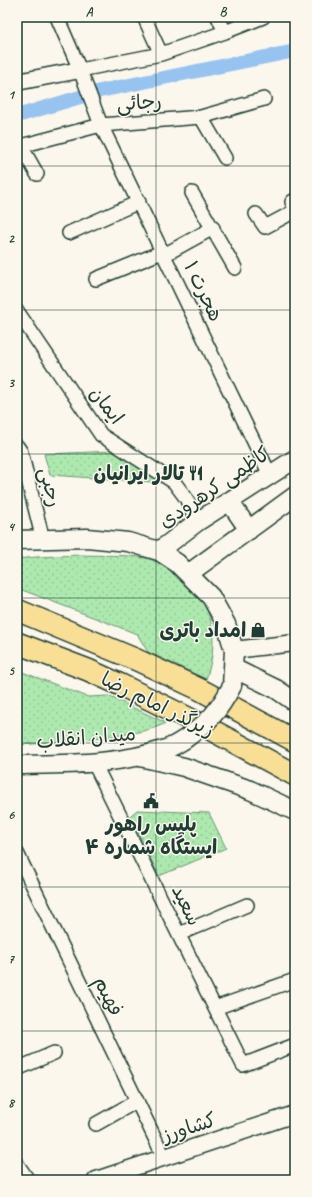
<svg xmlns="http://www.w3.org/2000/svg" width="312" height="1197" viewBox="0 0 312 1197" font-family="Caveat,'Playpen Sans Arabic',sans-serif">
<style>
.grass{fill:url(#grass-dots);stroke:#669372}
.lines{fill:none;stroke-linecap:round;stroke-linejoin:round}
.canal{stroke:#97c3f0;stroke-width:14}
.minor-casing{stroke:#1f3d34;stroke-width:16}
.tertiary-casing{stroke:#1f3d34;stroke-width:19}
.secondary-casing{stroke:#1f3d34;stroke-width:21}
.trunk-casing{stroke:#1f3d34;stroke-width:24}
.minor{stroke:#fbf7ec;stroke-width:13}
.tertiary{stroke:#fbf7ec;stroke-width:16}
.secondary{stroke:#fbf7ec;stroke-width:18}
.trunk{stroke:#f9df96;stroke-width:21}
.secondary-bridge-casing{stroke:#1f3d34;stroke-width:21;stroke-linecap:butt}
.secondary-bridge{stroke:#fbf7ec;stroke-width:18}
.grid{fill:none;stroke:#1f3d34;stroke-width:1;stroke-opacity:0.55}
.labels{text-anchor:middle;stroke-width:3;stroke-linejoin:round;paint-order:stroke}
.street-label{font-size:20px;fill:#1f3d34;stroke:#fbf7ec}
.poi-label{font-size:20px;font-weight:bold;fill:#1f3d34;stroke:#fbf7ec;text-anchor:end}
.neatline{fill:none;stroke:#1f3d34;stroke-width:1.5}
.grid-label{font-size:13px;text-anchor:middle;font-weight:bold;fill:#1f3d34}
</style>
<defs>
<pattern id="grass-dots" width="8" height="8" patternUnits="userSpaceOnUse"><rect width="8" height="8" fill="#ade9af"/><path d="M2 2h.1M6 6h.1" fill="none" stroke="#94c997" stroke-width="1.8" stroke-linecap="round"/></pattern>
</defs>
<rect width="100%" height="100%" fill="#fbf7ec"/>
<filter id="ink" filterUnits="userSpaceOnUse"><feTurbulence type="fractalNoise" baseFrequency=".025" numOctaves="2"/><feDisplacementMap in="SourceGraphic" scale="8" xChannelSelector="R" yChannelSelector="G"/><feConvolveMatrix kernelMatrix="1 2 1 2 8 2 1 2 1" color-interpolation-filters="sRGB"/></filter>
<g filter="url(#ink)">
<!-- grass -->
<path class="grass" d="M116,451l51,32 -117,-8 -6,-21z
M80,555c21,1 44,-1 65,3 17,4 26,11 38,24 6,5 13,11 18,17 16,24 14,55 5,80l-58,-27 -11,-18 -120,-46v-29l20,-2z
M17,670l71,27 20,-1 58,27c-16,8 -33,10 -51,13 -32,5 -65,7 -98,9z
M137,810l72,3 17,35 -67,28 -29,-60z"/>
<g class="lines">
<!-- canal -->
<path class="canal" d="M17,116l83,-25 195,-40"/>
<!-- minor casing -->
<g class="minor-casing">
<path id="minor" d="M57,17l23,53 21,55 169,350
M144,17l17,37
M218,17l7,15
M80,70l81,-16 64,-22 38,-15
M201,117l24,41
M21,146l16,28
M17,147l84,-22 100,-8 63,-18
M192,193l43,75
M295,200l-3,2 3,6
M256,214l9,13 30,-16
M69,233l70,-31
M164,255l49,-27
M96,279l66,-27
M17,311l84,124 73,47 12,16 11,24
M17,446l4,6 22,88
M94,763l149,302 52,-20
M17,853l147,304
M179,934l68,-29
M215,1008l80,-28
M17,1069l37,-16
M96,1124l41,-23
M17,1164l11,16"/>
</g>
<!-- tertiary casing -->
<g class="tertiary-casing">
<path id="tertiary" d="M17,82l63,-12
M234,650l61,-7
M96,1180l199,-66"/>
</g>
<!-- secondary casing -->
<g class="secondary-casing">
<path id="secondary" d="M229,501l20,29
M17,540l70,-2 41,4 31,9 18,12 34,34 15,27 8,26 -2,36
M159,551l38,-29 98,-63
M188,574l107,-78
M233,668l43,21 19,13
M140,757l44,10 66,23 45,21
M17,765c49,-1 102,0 149,-16 6,-2 13,-6 19,-10"/>
</g>
<!-- trunk casing -->
<g class="trunk-casing">
<path id="trunk" d="M17,610l120,50 62,29 96,52
M17,643l71,27 33,15 85,42 89,48"/>
</g>
<!-- minor -->
<use href="#minor" class="minor"/>
<!-- tertiary -->
<use href="#tertiary" class="tertiary"/>
<!-- secondary -->
<use href="#secondary" class="secondary"/>
<!-- trunk -->
<use href="#trunk" class="trunk"/>
<!-- secondary-bridge casing -->
<g class="secondary-bridge-casing">
<path id="secondary-bridge" d="M185,739c24,-17 33,-27 47,-53"/>
</g>
<!-- secondary-bridge -->
<use href="#secondary-bridge" class="secondary-bridge"/>
</g>
</g>
<!-- grid -->
<path class="grid" d="M156,17v1163M17,166h278M17,310h278M17,454h278M17,598h278M17,743h278M17,887h278M17,1031h278"/>
<!-- icons -->
<defs>
<g id="restaurant-bare" transform="scale(1.2)"><path d="M-5-6h1v4h1v-4h1v4h1v-4h1v5L-1.5 .5V6h-2V.5L-5-1ZM5-6V6H3V1.5H1.5Q1.5-4 5-6Z" fill="#1f3d34" stroke="#fbf7ec" stroke-width="2.5" paint-order="stroke"/></g>
<g id="shop-bare" transform="scale(1.2)"><path d="M-5-2.5h2.3a2.7 3.5 0 0 1 5.4 0H5L5.5 6h-11ZM-1.5-2.5h3a1.5 2.3 0 0 0-3 0Z" fill="#1f3d34" stroke="#fbf7ec" stroke-width="2.5" paint-order="stroke"/></g>
<g id="civic-bare" transform="scale(1.2)"><path d="M-.6-6.5H3V-4.5H.6V-3L4-1V1h2V6H-6V1h2V-1L-.6-3ZM-1.2 2.5V6h2.4V2.5Z" fill="#1f3d34" stroke="#fbf7ec" stroke-width="2.5" paint-order="stroke"/></g>
</defs>
<g fill-rule="evenodd">
<use href="#restaurant-bare" x="196" y="473"/>
<use href="#shop-bare" x="258" y="630"/>
<use href="#civic-bare" x="151" y="801"/>
</g>
<g class="labels">
<!-- street labels -->
<g class="street-label">
<text transform="translate(139 102) rotate(-4)" y="7">رجائی</text>
<text transform="translate(204 291) rotate(64)" y="7">هجرت ۱</text>
<text transform="translate(107 405) rotate(52)" y="7">ایمان</text>
<text transform="translate(51 487) rotate(76)" y="7">رجبی</text>
<text transform="translate(214 487) rotate(-34)" y="7">کاظمی کرهرودی</text>
<text transform="translate(158 704) rotate(26)" y="7">زیرگذر امام رضا</text>
<text transform="translate(86 737) rotate(-5)" y="7">میدان انقلاب</text>
<text transform="translate(187 905) rotate(64)" y="7">سعید</text>
<text transform="translate(109 996) rotate(64)" y="7">فهیم</text>
<text transform="translate(189 1127) rotate(-18)" y="7">کشاورز</text>
</g>
<!-- poi labels -->
<g class="poi-label">
<text x="184" y="480">تالار ایرانیان</text>
<text x="246" y="637">امداد باتری</text>
<text x="151" y="831" text-anchor="middle">پلیس راهور<tspan x="151" dy="23">ایستگاه شماره ۴</tspan></text>
</g>
</g>
<!-- margin -->
<rect width="312" height="1197" fill="none" stroke="#fbf7ec" stroke-width="44"/>
<rect x="22" y="22" width="268" height="1153" class="neatline"/>
<g class="grid-label">
<text x="89" y="16">A</text>
<text x="223" y="16">B</text>
<text x="11" y="99">1</text>
<text x="11" y="243">2</text>
<text x="11" y="387">3</text>
<text x="11" y="531">4</text>
<text x="11" y="675">5</text>
<text x="11" y="819">6</text>
<text x="11" y="963">7</text>
<text x="11" y="1107">8</text>
</g>
</svg>
